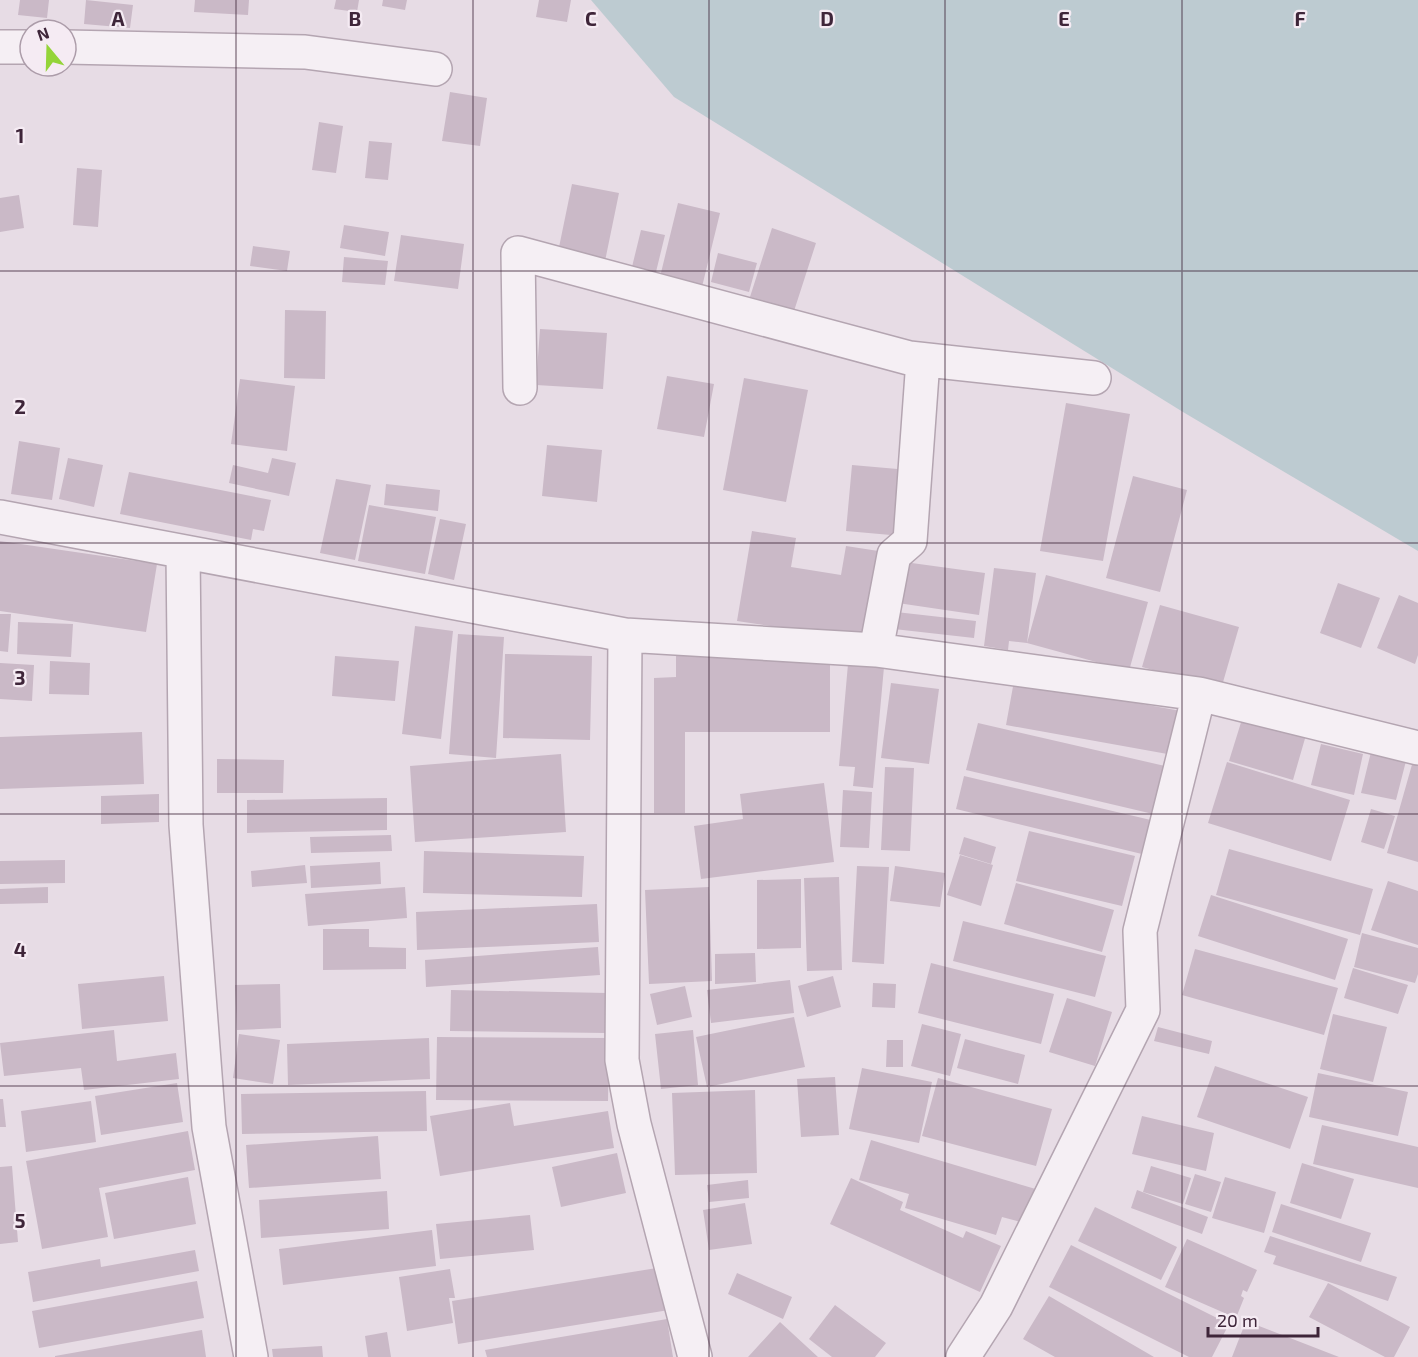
<svg xmlns="http://www.w3.org/2000/svg" width="1418" height="1357" viewBox="0 0 1418 1357" font-family="'Exo 2',sans-serif">
<style>
.green{fill:#bdcbd1}
.building{fill:#cab9c7}
.lines{fill:none;stroke-linecap:round;stroke-linejoin:round}
.minor-casing{stroke:#b4a5b1;stroke-width:36}
.minor{stroke:#f5eff4;stroke-width:33}
.grid{fill:none;stroke:#3e2539;stroke-width:1.5;stroke-opacity:0.55}
.grid-label{font-size:20px;text-anchor:middle;font-weight:bold;fill:#3e2539;stroke:#f5ebf3;stroke-width:4.5;stroke-linejoin:round;paint-order:stroke}
</style>
<rect width="100%" height="100%" fill="#e7dce5"/>
<!-- green -->
<path class="green" d="M591,0h827v551l-235,-139 -509,-315z"/>
<!-- building -->
<path class="building" d="M20,0h29l-2,18 -29,-3z
M86,0l47,5 -3,23 -46,-4z
M195,0h54l-1,15 -54,-3z
M336,0h23l-2,12 -23,-3z
M383,0h24l-2,10 -23,-4z
M539,0h32l-4,22 -31,-5z
M450,92l37,6 -7,48 -38,-5z
M319,122l24,4 -7,47 -24,-3z
M369,141l23,2 -4,37 -23,-2z
M77,168l25,2 -4,57 -25,-2z
M572,184l47,9 -15,73 -47,-9z
M19,195l5,33 -24,4v-34z
M678,203l42,10 -19,78 -42,-10z
M344,225l45,7 -4,24 -45,-8z
M772,228l44,15 -22,68 -44,-14z
M641,230l24,5 -10,41 -24,-5z
M401,235l63,9 -6,45 -64,-8z
M253,246l37,5 -3,20 -37,-5z
M718,253l39,10 -8,29 -38,-10z
M344,257l44,4 -3,24 -43,-3z
M285,310l41,1 -1,68 -41,-1z
M540,329l67,4 -4,56 -67,-4z
M667,376l47,8 -10,53 -47,-8z
M744,378l64,12 -22,112 -63,-12z
M240,379l55,7 -8,65 -56,-7z
M1066,403l64,11 -27,147 -63,-10z
M19,441l41,7 -8,52 -41,-6z
M547,445l55,5 -5,52 -55,-6z
M68,458l35,7 -9,42 -35,-8z
M272,458l24,5 -7,33 -60,-13 4,-18 35,8z
M852,465l57,5 -7,66 -56,-5z
M129,472l142,28 -7,31 -11,-2 -2,11 -131,-26z
M1133,476l54,14 -27,102 -54,-14z
M336,479l35,6 -16,75 -35,-7z
M386,484l54,6 -2,21 -54,-6z
M369,505l67,12 -11,57 -67,-13z
M440,519l26,5 -12,56 -26,-6z
M752,531l44,7 -5,29 50,8 5,-29 39,6 -14,89 -134,-20z
M0,541l157,23 -11,68 -146,-21z
M897,561l88,12 -6,42 -88,-13z
M994,568l42,5 -9,70 -18,-2 -1,9 -24,-4z
M1046,575l102,27 -19,69 -102,-28z
M1338,583l42,15 -19,50 -41,-15z
M1399,595l19,8v52l-3,9 -38,-16z
M1160,605l79,22 -18,62 -79,-22z
M896,612l80,9 -2,17 -80,-9z
M0,614h11l-3,38 -8,-1z
M18,622l55,2 -2,33 -54,-3z
M415,626l38,5 -12,108 -39,-5z
M458,634l46,3 -8,121 -47,-4z
M505,654l87,2 -2,84 -87,-2z
M830,654v78h-145v81h-31v-135l22,-1v-22z
M335,656l64,5 -4,40 -63,-5z
M50,661l40,2 -1,32 -40,-1z
M0,663l34,2 -2,36 -32,-2z
M848,664l36,3 -11,121 -20,-2 2,-19 -16,-1z
M1014,681l167,30 -8,44 -167,-30z
M891,683l48,6 -10,75 -48,-6z
M1243,716l63,19 -13,45 -64,-19z
M978,723l200,46 -12,48 -200,-47z
M142,732l2,52 -144,5v-52z
M1321,744l42,10 -9,41 -43,-10z
M1371,752l35,9 -10,39 -35,-7z
M561,754l5,78 -151,10 -5,-76z
M217,759l67,1 -1,33h-66z
M1413,761l5,1v100l-31,-9z
M1227,762l123,38 -19,61 -123,-38z
M885,767l29,1 -4,83 -29,-1z
M964,776l191,45 -9,34 -190,-46z
M824,783l10,79 -133,17 -7,-53 49,-7 -3,-25z
M843,790l29,2 -3,56 -29,-1z
M159,794v28l-58,2v-28z
M387,798v32l-140,3v-33z
M1371,809l24,7 -11,33 -23,-7z
M1029,831l106,25 -13,50 -106,-25z
M391,835l1,16 -81,2 -1,-16z
M964,837l32,10 -5,17 -32,-10z
M1229,849l144,40 -13,46 -144,-40z
M424,851l160,5 -2,41 -159,-4z
M960,855l33,10 -12,41 -34,-11z
M65,860v23l-65,1v-23z
M380,862l1,22 -70,4 -1,-22z
M305,865l2,18 -55,4 -1,-16z
M857,866l32,1 -5,97 -32,-2z
M895,866l50,7 -5,34 -50,-6z
M839,877l3,93 -35,1 -3,-93z
M801,879v69l-44,1v-69z
M1388,881l30,10v54l-47,-15z
M1016,883l98,27 -12,42 -98,-28z
M48,887v16l-48,1v-15z
M405,887l2,31 -99,8 -3,-32z
M709,887l3,94 -63,3 -4,-94z
M1211,895l137,44 -13,41 -137,-44z
M597,904l2,38 -182,8 -1,-38z
M963,921l143,35 -11,41 -142,-36z
M323,929h46v18l37,1v21l-83,1z
M1362,933l56,15v26l-3,9 -61,-16z
M598,947l2,28 -174,12 -1,-27z
M1195,949l143,39 -14,47 -142,-40z
M755,953l1,29 -41,2v-30z
M931,963l123,31 -13,50 -123,-31z
M1353,968l55,17 -10,29 -54,-16z
M164,976l4,45 -86,8 -4,-45z
M833,976l8,31 -34,10 -9,-31z
M790,980l4,33 -83,10 -4,-33z
M873,983l23,1 -1,24 -23,-1z
M280,984l1,44 -44,2 -2,-45z
M685,986l7,31 -35,8 -7,-31z
M451,990l156,3 -1,40 -156,-2z
M1067,998l45,14 -17,54 -46,-14z
M1333,1014l54,13 -14,55 -53,-13z
M794,1017l11,50 -98,20 -11,-50z
M922,1024l39,10 -11,42 -39,-10z
M1158,1027l54,14 -3,13 -55,-13z
M114,1030l3,31 59,-8 3,26 -95,11 -3,-22 -77,8 -4,-33z
M693,1030l5,55 -37,4 -6,-55z
M239,1034l41,6 -7,44 -40,-6z
M437,1037l172,1 -1,63 -172,-1z
M429,1038l1,41 -142,6 -1,-41z
M965,1039l60,16 -7,29 -61,-16z
M887,1040h16v27h-17z
M1215,1066l93,31 -18,52 -93,-32z
M862,1068l70,14 -13,61 -70,-14z
M1318,1073l90,19 -10,44 -89,-19z
M835,1077l4,58 -38,2 -4,-58z
M938,1078l114,31 -16,57 -114,-30z
M177,1083l6,39 -82,13 -6,-39z
M755,1090l2,83 -82,2 -3,-82z
M426,1091l1,40 -185,3 -1,-40z
M0,1099h3l3,28h-6z
M91,1101l5,41 -70,10 -5,-41z
M510,1103l4,23 94,-15 6,37 -174,28 -10,-60z
M1142,1116l72,17 -8,38 -74,-17z
M1322,1125l96,22v41l-105,-24z
M188,1131l7,39 -96,18 9,49 -66,12 -16,-88z
M378,1136l3,43 -132,9 -3,-43z
M871,1140l168,50 -11,34 -26,-7 -6,18 -91,-27 4,-14 -50,-14z
M617,1153l9,40 -65,14 -9,-40z
M1302,1163l52,16 -13,40 -51,-16z
M12,1166l6,76 -18,2v-77z
M1151,1166l40,12 -8,26 -40,-12z
M1195,1174l26,8 -10,30 -26,-8z
M188,1177l8,47 -82,15 -9,-46z
M1225,1177l51,15 -12,41 -52,-15z
M851,1178l52,24 -3,8 63,28 3,-7 35,15 -21,46 -150,-68z
M748,1180l1,18 -40,4 -2,-17z
M1137,1190l71,27 -6,17 -71,-26z
M387,1191l2,38 -128,9 -2,-38z
M745,1203l7,41 -43,6 -6,-40z
M1281,1204l90,29 -10,29 -89,-30z
M1095,1207l82,40 -16,33 -83,-39z
M530,1215l4,35 -94,9 -4,-35z
M432,1230l4,36 -153,19 -4,-36z
M1270,1236l127,41 -9,24 -115,-37 3,-8 -12,-4z
M1187,1239l70,31 -10,22 -4,-2 -2,6 3,2 -8,20 -71,-31z
M1071,1245l158,79 -17,33h-23l-140,-70z
M195,1250l4,21 -166,31 -5,-30 72,-13 1,8z
M663,1267l6,43 -211,34 -6,-43z
M450,1269l5,29h-6l4,25 -46,8 -8,-54z
M737,1273l55,24 -9,22 -55,-25z
M197,1281l7,37 -165,30 -7,-37z
M1328,1283l82,44 -16,30h-9l-76,-40z
M1049,1296l105,61h-99l-32,-18z
M835,1305l51,38 -11,14h-43l-23,-18z
M667,1319l6,38h-186l-2,-7z
M1246,1321l93,36h-107z
M780,1322l38,35h-70z
M202,1330l4,27h-151v-1z
M387,1332l4,25h-23l-3,-21z
M322,1346l1,11h-50l-1,-8z"/>
<g class="lines">
<!-- minor casing -->
<g class="minor-casing">
<path id="minor" d="M0,47h30
M66,47l239,5 130,17
M520,388l-2,-135 391,105 185,20
M0,517l625,118 251,15 323,44 219,54
M183,553l3,272 23,302 42,230
M625,635l-3,425 12,64 61,233
M876,650l18,-95 16,-14 13,-181
M963,1357l33,-51 147,-296 -3,-79 59,-237"/>
</g>
<!-- minor -->
<use href="#minor" class="minor"/>
</g>
<!-- grid -->
<path class="grid" d="M236,0v1357M473,0v1357M709,0v1357M945,0v1357M1182,0v1357M0,271h1418M0,543h1418M0,814h1418M0,1086h1418"/>
<g class="grid-label">
<text x="118" y="26">A</text>
<text x="355" y="26">B</text>
<text x="591" y="26">C</text>
<text x="827" y="26">D</text>
<text x="1064" y="26">E</text>
<text x="1300" y="26">F</text>
<text x="20" y="143">1</text>
<text x="20" y="414">2</text>
<text x="20" y="685">3</text>
<text x="20" y="957">4</text>
<text x="20" y="1228">5</text>
</g>
<!-- north arrow -->
<g transform="translate(48 48) rotate(341)"><circle r="28" fill="#f5ebf3" stroke="#ac9ca9" stroke-width="1.5"/>
<path d="M0-4.5L10 22L0 15L-10 22Z" fill="#94d439"/>
<text y="-9" font-size="16" font-weight="bold" text-anchor="middle" fill="#3e2539">N</text>
</g>
<!-- scale -->
<path d="M1208 1327v9h110v-9" fill="none" stroke="#3e2539" stroke-width="3"/>
<text x="1217" y="1327" font-size="18" fill="#3e2539" stroke="#f5ebf3" stroke-width="4.5" paint-order="stroke">20 m</text>
</svg>
